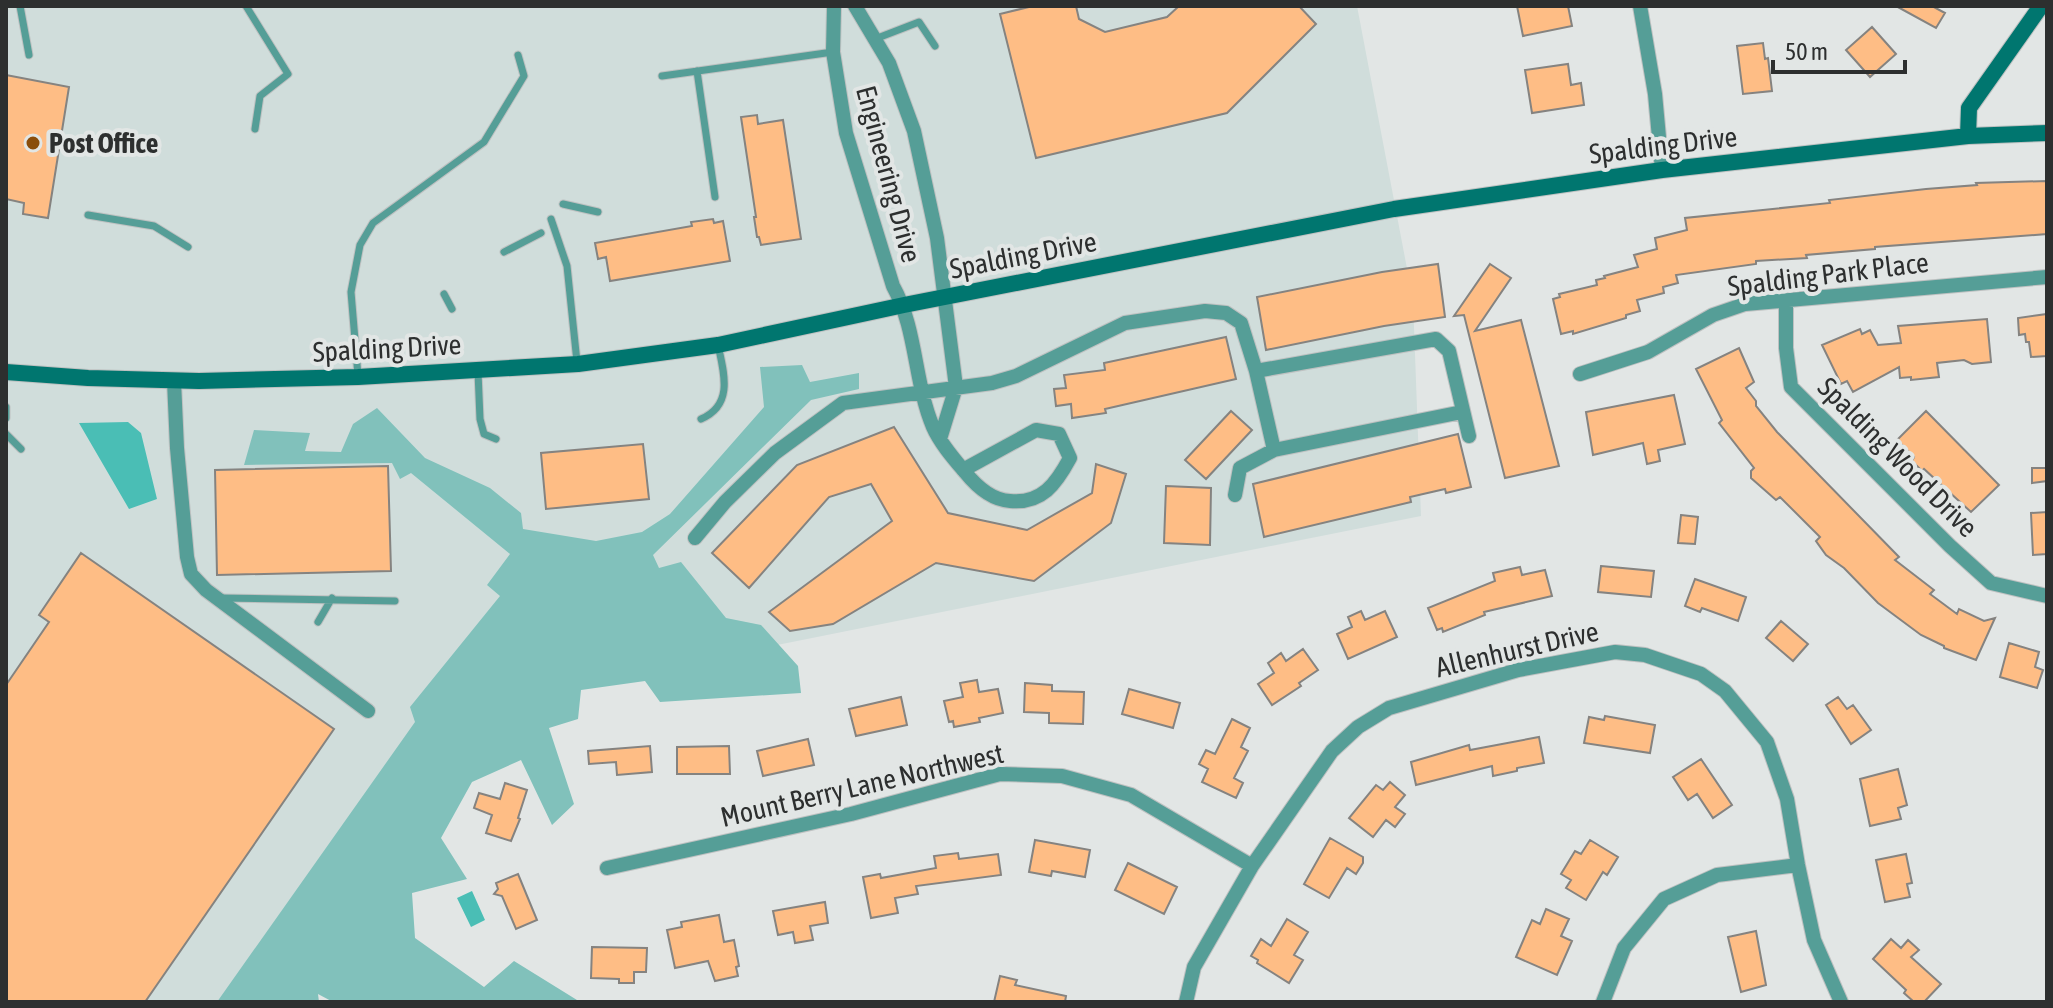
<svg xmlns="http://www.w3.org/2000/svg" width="2053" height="1008" viewBox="0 0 2053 1008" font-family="'Asap Condensed',sans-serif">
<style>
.built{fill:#d0dddb}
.green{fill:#81c1bb}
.water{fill:#4abeb5}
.building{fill:#febd85;stroke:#858380;stroke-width:2}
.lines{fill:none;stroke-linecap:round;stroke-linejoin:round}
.lane-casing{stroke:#bec1c1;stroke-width:9}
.street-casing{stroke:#bec1c1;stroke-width:16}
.secondary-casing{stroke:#bec1c1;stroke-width:18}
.lane{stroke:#559e97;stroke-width:7}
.street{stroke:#559e97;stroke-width:14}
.secondary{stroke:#00766f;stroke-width:16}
.poi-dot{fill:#8a4e0b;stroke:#e2e6e5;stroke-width:3}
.labels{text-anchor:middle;stroke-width:8;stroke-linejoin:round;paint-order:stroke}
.poi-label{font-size:28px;font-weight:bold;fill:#2d2f2f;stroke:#e2e6e5;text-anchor:start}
.street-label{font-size:28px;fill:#2d2f2f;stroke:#e2e6e5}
</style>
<rect width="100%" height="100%" fill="#e2e6e5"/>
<!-- built -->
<path class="built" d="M6,6h1351l56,294 8,216 -913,183 -231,303h-271z"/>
<!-- green -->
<path class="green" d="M802,365l8,17 49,-9v16l-48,11 -158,155 6,13 22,-6 45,56 35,7 37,41 3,27 -141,9 -15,-21 -64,9 -3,29 -29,9 25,76 -22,21 -31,-65 -49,22 -31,56 26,41 -55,14 3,45 69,49 30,-26 63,39 -4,2h-240l-15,-8 1,8h-102l198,-280 -5,-15 90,-111 -13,-11 23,-31 -99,-81 -11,6 -8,-16 -148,2 10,-35 56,3 -5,18 36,1 12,-28 24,-16 48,50 65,30 31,25 2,16 73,12 46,-9 28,-18 94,-107 -4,-40z"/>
<!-- water -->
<path class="water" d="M128,422l13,11 16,66 -28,10 -50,-86z
M472,891l13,29 -14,7 -14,-29z"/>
<!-- building -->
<path class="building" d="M1033,6h43l3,13 26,13 62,-15 12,-11h120l17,18 -89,89 -191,45 -36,-144z
M1517,6h51l4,20 -49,10z
M1896,6h36l13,7 -9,15z
M1872,27l24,27 -26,23 -24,-27z
M1763,43l2,16 3,-1 4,33 -29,3 -6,-48z
M1568,64l3,21 10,-2 3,22 -52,8 -7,-43z
M6,75l63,12 -21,131 -25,-4 1,-11 -18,-4z
M757,115l1,9 25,-4 18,119 -40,6 -2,-8h-2l-3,-20h2l-15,-100z
M2047,181v53l-172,13v2l-69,6 1,3 -51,3v3l-80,11 2,8 -15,4 1,6 -27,7 3,11 -14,4v3l-53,16v-3l-12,3 -8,-35 7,-2 -1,-3 38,-9 -1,-5 9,-2 -1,-2 34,-9 -4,-12 23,-6 -2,-11 32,-8 -2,-12 145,-15 -1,-3 97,-11 51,-4 -1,-2z
M713,219l1,4 9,-2 7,40 -120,20 -4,-24 -8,2 -3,-16 97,-17 -1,-4z
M1438,264l7,53 -61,9 -118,24 -9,-53 125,-25z
M1490,264l21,14 -36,53 46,-11 38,146 -54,12 -41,-163 -10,1z
M2047,314v42l-16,1 -2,-15h-3l-1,-8 -6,1 -1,-17z
M1987,319l4,43 -19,2 -8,-4 -27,3 2,14 -28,3v-3l-11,1 -1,-11 -46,25 -6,-11 -6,3 -19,-39 38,-16 2,5 8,-4 8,15 23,-2 -3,-17z
M1226,337l10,42 -131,30 1,4 -34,5 -1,-14 -15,2 -2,-17 12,-1 -2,-13 41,-5 -1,-7z
M1739,348l15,34 -8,6 10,13v5l21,26 122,125 -4,3 39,30 -4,4 27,20 2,-5 25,12 11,-3 -19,42 -32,-12v-2l-23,-11 -43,-32 -34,-35 -18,-13 -10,-14 4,-4 -40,-40 -4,3 -25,-22v-7l3,-3 -35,-45 3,-3 -26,-51z
M1674,395l11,49 -27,6 2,11 -13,3 -4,-21 -50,12 -7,-43z
M1231,411l21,19 -46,49 -21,-19z
M1926,411l73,74 -28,27 -47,-43 -2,2 -10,-10 2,-4 -17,-17z
M894,427l54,86 79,17 65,-37 4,-29 30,10 -15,49 -77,58 -98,-18 -103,61 -43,7 -21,-19 123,-91 -21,-37 -42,13 -80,91 -37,-35 85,-88z
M1458,434l13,53 -25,6 -1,-4 -35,8 1,5 -147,35 -11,-53z
M643,444l6,55 -103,10 -5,-56z
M388,466l3,105 -174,4 -2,-105z
M2032,468h15v13l-15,2z
M1166,486l45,2 -1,57 -46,-2z
M2047,512v42l-14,1 -2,-42z
M1681,515l17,2 -3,27 -17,-1z
M81,553l253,176 -189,273h-139v-317l43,-63 -10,-7z
M1601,566l53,5 -3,26 -53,-5z
M1520,567l2,8 23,-5 7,26 -68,16 1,3 -42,17 -1,-4 -5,2 -9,-22 67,-27 -2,-8z
M1695,579l51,18 -8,24 -36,-13 -2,4 -15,-6z
M1361,611l4,9 20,-9 12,26 -49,22 -11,-25 15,-7 -4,-10z
M1781,621l27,23 -15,17 -27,-23z
M2009,643l30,9 -4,15 8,3 -6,18 -37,-11z
M1303,649l15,21 -19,13 2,3 -29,19 -14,-21 16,-11 -6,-10 13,-10 5,8z
M977,680l2,12 19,-3 5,24 -24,5 1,4 -26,5 -1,-6 -4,1 -5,-21 19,-4 -3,-14z
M1025,683l27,2v6l32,1 -1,32 -34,-1v-10l-25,-1z
M1129,689l51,14 -7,25 -51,-14z
M901,697l6,28 -51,11 -7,-27z
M1838,697l9,12 6,-4 18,25 -20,14 -25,-39z
M1605,716l50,9 -5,28 -66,-10 5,-26 15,3z
M1232,719l18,9 -9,19 7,4 -14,27 9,5 -7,15 -34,-16 6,-13 -9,-5 7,-14 9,4z
M1539,737l5,26 -27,5v3l-24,5 -1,-10 -76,19 -5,-23 58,-17 1,5z
M808,739l6,26 -51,11 -6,-25z
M650,746l2,26 -35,3 -1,-13 -27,2 -1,-13z
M729,746l1,28h-53v-27z
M1701,759l31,46 -19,13 -16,-24 -9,6 -15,-23z
M1898,769l9,36 -9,3 3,11 -31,7 -10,-47z
M1390,782l15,13 -10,12 10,7 -10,13 -9,-7 -13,17 -24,-19 27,-33 7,5z
M505,783l22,7 -9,28 2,1 -9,22 -25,-8 6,-18 -18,-7 5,-15 21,6z
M1330,838l33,19v6l-7,11 -9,-6 -18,30 -25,-14z
M1035,840l55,10 -5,27 -33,-6 -1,5 -22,-4z
M1590,840l28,17 -11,18 -4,-3 -17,28 -20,-12 5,-8 -10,-6 14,-23 6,3z
M958,853l1,6 39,-5 3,21 -85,11 2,8 -23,4 3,15 -27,5 -8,-41 17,-3 1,4 55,-10 -2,-12z
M1906,854l6,29 -5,1 3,13 -25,5 -9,-42z
M1128,863l49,24 -13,27 -49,-24z
M518,874l19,46 -21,9 -14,-33 -8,-2 4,-5 -2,-6z
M825,902l3,21 -18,3 3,14 -18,3 -2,-11 -15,3 -5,-24z
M1546,909l23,10 -8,17 11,5 -15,34 -41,-18 16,-37 8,4z
M719,915l5,27 10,-2 5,26 -3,1 2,9 -23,5 -7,-20 -33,7 -8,-38 15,-3 -1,-5z
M1287,919l21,13 -14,23 9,5 -14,23 -32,-20 1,-3 -7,-4 10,-17 10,7z
M1756,931l10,54 -25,7 -13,-55z
M1891,939l10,9 7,-8 11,10 -8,7 30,27 -17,18h-10l-10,-9 2,-3 -33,-31z
M592,947l55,1 -1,24h-12v11h-15v-4l-28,-1z
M1000,976l17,4 -2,5 51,11 -1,6h-71z"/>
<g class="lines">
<!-- lane casing -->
<g class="lane-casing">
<path id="lane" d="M20,6l9,49
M246,6l42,68 -28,22 -5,33
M875,39l44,-17 16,24
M697,71l18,126
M662,76l171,-24
M563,204l35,8
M88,215l66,11 34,21
M551,219l16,47 10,96
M504,252l37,-19
M444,294l8,15
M478,372l2,47 4,15 12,5
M358,376l-7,-84 9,-47 13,-22 111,-81 40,-66 -6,-21
M6,407v11
M701,419c33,-14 23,-46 17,-74
M6,434l15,15
M220,598l175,3
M318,622l14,-24"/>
</g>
<!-- street casing -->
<g class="street-casing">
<path id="street" d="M834,6l-1,46 13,81 47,153c24,43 21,96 40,141 7,16 21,32 32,45 12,15 27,28 45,29 32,3 46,-17 60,-43l-11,-24 -23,-4 -73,40
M855,6l34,57 25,68 23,107 19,149 -16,52
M1640,6l15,88 7,76
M1786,301v47l5,39 159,159 41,37 56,13
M1256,371l180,-32 13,12 20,85
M1580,374l68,-22 65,-37 32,-11 302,-27
M174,381l3,67 10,109 4,17 15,16 162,121
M1235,495l5,-27 34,-18 188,-38
M695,538l30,-36 50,-49 68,-50 149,-20 24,-7 109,-53 80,-12 21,2 15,10 15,48 18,79
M607,868l244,-54 149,-40 62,2 69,19 121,71
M1186,1002l8,-35 58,-101 80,-115 26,-24 31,-19 129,-38 97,-18 30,3 56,19 24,17 42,51 20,57 11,66 16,75 27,62
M1603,1002l21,-54 40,-49 53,-24 81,-10"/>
</g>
<!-- secondary casing -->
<g class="secondary-casing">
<path id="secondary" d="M1968,136l1,-28 72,-102
M6,372l82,6 111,3 159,-4 220,-13 140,-19 186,-40 490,-96 268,-39 306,-34 79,-3"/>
</g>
<!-- lane -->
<use href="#lane" class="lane"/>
<!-- street -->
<use href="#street" class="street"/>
<!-- secondary -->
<use href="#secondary" class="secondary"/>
</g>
<!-- markers -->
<circle class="poi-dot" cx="33" cy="143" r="8"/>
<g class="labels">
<!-- poi labels -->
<g class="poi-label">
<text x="49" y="153">Post Office</text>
</g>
<!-- street labels -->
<g class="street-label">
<text transform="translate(1663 145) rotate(-7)" y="10">Spalding Drive</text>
<text transform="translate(889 174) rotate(75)" y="10">Engineering Drive</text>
<text transform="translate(1023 255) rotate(-11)" y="10">Spalding Drive</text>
<text transform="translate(1828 274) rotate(-7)" y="10">Spalding Park Place</text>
<text transform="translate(387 348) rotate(-3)" y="10">Spalding Drive</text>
<text transform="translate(1898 457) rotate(45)" y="10">Spalding Wood Drive</text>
<text transform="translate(1517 649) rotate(-13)" y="10">Allenhurst Drive</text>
<text transform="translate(862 785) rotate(-13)" y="10">Mount Berry Lane Northwest</text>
</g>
</g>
<!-- border -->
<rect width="2053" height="1008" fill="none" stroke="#2d2f2f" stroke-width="16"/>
<!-- scale -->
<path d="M1773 60v12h132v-12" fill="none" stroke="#2d2f2f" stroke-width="4"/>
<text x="1785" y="60" font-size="24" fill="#2d2f2f" stroke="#e2e6e5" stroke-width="6" paint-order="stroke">50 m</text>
</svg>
